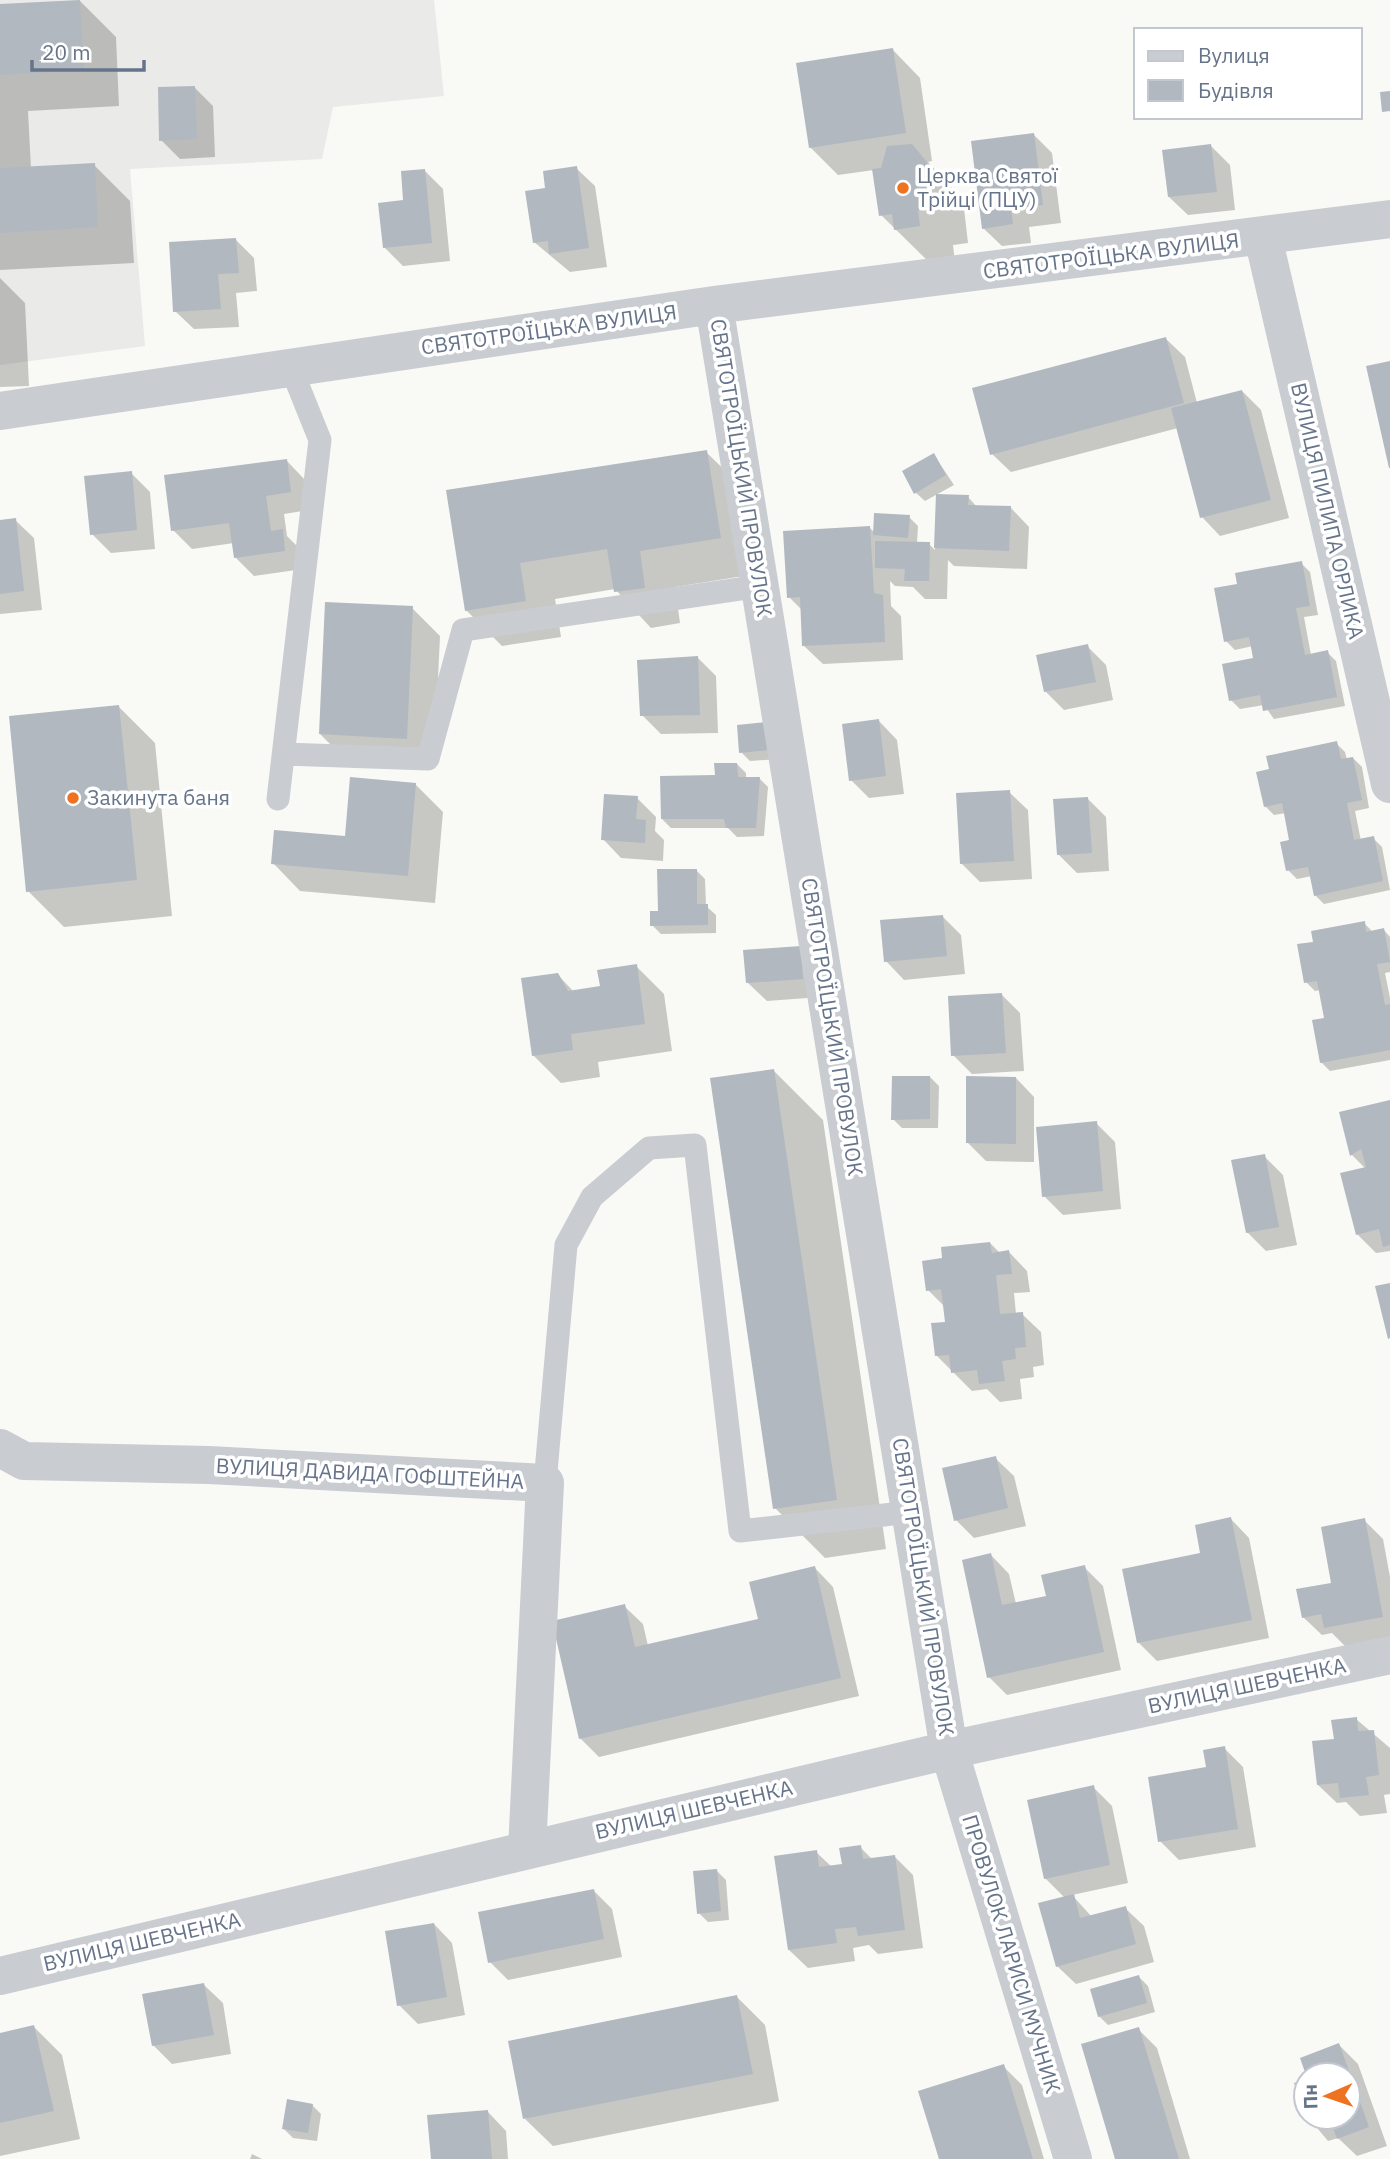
<svg xmlns="http://www.w3.org/2000/svg" width="1390" height="2159" viewBox="0 0 1390 2159" font-family="'IBM Plex Sans',sans-serif">
<style>
.built{fill:#eaeae9}
.shadow{fill:#0003}
.building{fill:#b2b8c0}
.lines{fill:none;stroke-linecap:round;stroke-linejoin:round}
.lane{stroke:#c9ccd0;stroke-width:23}
.street{stroke:#c9ccd0;stroke-width:38}
.poi-dot{fill:#ef7220;stroke:#fff;stroke-width:2.5}
.labels{text-anchor:middle;stroke-width:7;stroke-linejoin:round;paint-order:stroke}
.poi-label{font-size:21px;fill:#66748a;stroke:#fff;text-anchor:start}
.street-label{font-size:21px;fill:#66748a;stroke:#fff}
</style>
<rect width="100%" height="100%" fill="#f9f9f6"/>
<!-- built -->
<path class="built" d="M0,0h434l10,96 -111,11 -11,52 -192,10 15,177 -145,19z"/>
<!-- shadow -->
<path class="shadow" d="M80,1l36,36 3,69 -91,5 3,57 63,-3 36,36 4,62 -134,7v-264z
M893,50l27,28 12,83 -4,1 35,38 5,43 -15,2 2,17 -23,3 -51,-50 -7,-45 -36,5 -28,-28z
M194,87l19,19 2,51 -35,2 -19,-19z
M1033,134l19,19 9,70 -32,4 2,16 -29,3 -19,-18z
M1211,146l19,19 5,45 -47,5 -19,-18z
M576,168l19,18 12,81 -37,5 -36,-30 13,-53z
M424,170l19,19 7,72 -47,5 -19,-19z
M236,240l18,18 3,33 -21,2 3,34 -45,2 -19,-18z
M0,278l25,25 4,83 -29,1z
M1166,339l19,18 12,46 45,-12 19,19 28,108 -69,18 -18,-19 -24,-89 -167,44 -19,-18z
M706,452l37,36 13,86 -81,13 5,36 -29,5 -36,-39 -60,10 6,38 -59,9 -36,-36 -18,-119z
M934,455l20,30 -29,16 -9,-8z
M287,461l18,19 4,30 -25,4 3,22 14,14 2,19 -49,7 -19,-19 -1,-14 -42,6 -19,-19z
M131,473l19,19 5,57 -44,4 -19,-19z
M938,496l30,1 9,10 34,1 18,19 -2,42 -73,-3 -6,-6 -1,39h-22l-12,-12 -18,-1 -5,-5 1,25 10,10 2,44 -80,4 -19,-18 -2,-36 -13,-13 80,-70 6,6 34,-16 9,9 -1,17 12,1 6,6z
M15,520l19,18 8,72 -42,4v-93z
M1301,563l9,9 8,43 -14,2 7,38 16,-3 9,9 9,45 -71,13 -10,-14 -24,4 -9,-9 24,-41 -2,-13 -18,4 -9,-9 13,-56z
M412,608l28,28 -6,130 -86,-4 -28,-28z
M1087,646l19,19 7,35 -49,10 -19,-19z
M697,657l19,19 2,57 -57,1 -19,-19z
M119,707l36,36 17,173 -108,11 -36,-36z
M879,721l18,19 7,54 -35,4 -18,-18z
M739,727l39,32 -28,2 -9,-9z
M1336,743l9,9 2,8 6,-2 9,9 7,41 -14,3 6,30 12,-3 9,9 8,43 -66,14 -9,-9 -3,-19 -15,3 -9,-9 3,-28 -5,-29 -12,2 -9,-9 6,-36z
M737,764l9,9v6l13,-1 9,9 -4,49 -27,1 -9,-9h-57l-9,-9z
M415,784l28,28 -8,91 -135,-12 -27,-28 74,-25z
M1009,792l19,18 4,69 -52,3 -19,-19z
M637,798l19,19 -1,14 9,9 -1,21 -42,-3 -18,-19z
M1087,798l19,19 3,54 -32,2 -19,-19z
M696,870l9,9 1,27 10,9v18l-55,1 -9,-9z
M942,916l19,19 4,39 -61,6 -18,-19z
M1364,923l9,9 11,-2 6,7v35l-5,1 5,25v62l-60,11 -9,-9 5,-42 -5,-30 -6,1 -9,-9 9,-39z
M800,947l21,50 -54,4 -19,-18z
M636,966l28,28 8,57 -74,11 2,15 -39,6 -28,-28 25,-80 16,17 28,-4z
M1002,995l18,18 4,58 -52,3 -19,-19z
M774,1071l49,49 63,429 -61,9 -50,-50z
M930,1077l9,9 -1,42h-36l-9,-9z
M1016,1078l18,19v65l-48,-1 -19,-19z
M1390,1102v149l-14,2 -19,-19 9,-65 -14,-14 -10,-41z
M1096,1123l19,19 6,67 -58,6 -19,-19z
M1264,1156l19,19 14,70 -31,6 -19,-19z
M990,1243l10,10 9,-1 18,19 3,21 -16,1 2,21h6l19,18 3,33 -11,2 1,10 -14,2 2,20 -22,3 -13,-13 -15,2 -35,-35 9,-33 -1,-16 -17,-17 16,-30z
M995,1458l19,18 12,50 -52,12 -18,-18z
M1231,1519l18,19 20,100 -112,23 -19,-19z
M1364,1520l19,19 7,38v61l-45,8 -13,-13 -10,2 -19,-18 30,-33z
M991,1555l18,19 7,30 32,-7 36,-30 19,19 18,84 -114,25 -18,-18z
M815,1568l18,19 26,109 -260,61 -19,-19 44,-132 19,18 5,22 112,-26z
M1356,1719l34,29v46l-6,1 3,18 -27,3 -14,-14 -9,1 -19,-18 18,-45z
M1224,1748l19,19 13,80 -77,13 -19,-19z
M1093,1787l19,19 16,77 -56,12 20,22 33,-9 19,18 10,36 -78,22 -19,-18 8,-68 -20,-20z
M860,1847l13,13 21,-4 19,19 10,73 -45,6 -9,-9 -16,3 2,13 -47,7 -19,-18 27,-98 16,15 12,-2z
M717,1871l9,9 3,40 -21,2 -9,-9z
M593,1890l19,19 10,48 -114,23 -18,-18z
M434,1924l18,19 13,72 -47,9 -19,-19z
M1139,1977l9,9 7,26 -47,13 -9,-9z
M204,1985l19,18 8,51 -59,10 -19,-19z
M737,1997l28,28 14,76 -226,45 -28,-27z
M34,2027l28,28 18,84 -80,17v-121z
M1138,2029l19,19 33,111h-73z
M1339,2045l19,19 29,82 -30,10 -19,-18 -10,3 -20,-24h40v-42h-40z
M1003,2066l19,19 22,74h-103z
M312,2105l9,9 -4,27 -24,-3 -9,-9z
M488,2112l18,19 2,28h-75z
M252,2154l10,5h-12z"/>
<!-- building -->
<path class="building" d="M80,0l4,70 -84,5v-71z
M893,48l13,85 -97,15 -13,-85z
M195,86l2,53 -38,2 -1,-54z
M1390,91v20l-8,1 -2,-20z
M1034,133l9,72 -32,4 2,15 -31,5 -11,-88z
M912,144l15,18 6,46 -15,2 2,16 -26,4 -2,-16 -13,2 -7,-47 9,-1 6,-22z
M1211,144l6,48 -49,5 -6,-47z
M95,163l3,64 -98,6v-65z
M577,166l12,82 -40,6 -1,-13 -15,2 -8,-52 20,-3 -2,-17z
M425,169l7,74 -49,5 -5,-45 25,-3 -2,-29z
M236,238l3,35 -21,1 3,35 -48,3 -4,-70z
M1166,337l18,66 -194,52 -18,-67z
M1390,361v107h-1l-23,-102z
M1242,390l29,110 -71,18 -29,-110z
M707,450l14,88 -81,13 5,37 -31,4 -7,-43 -87,14 6,38 -61,10 -19,-121z
M934,453l12,22 -32,19 -12,-23z
M287,459l4,33 -25,4 5,35 12,-2 2,22 -51,7 -5,-35 -58,8 -7,-56z
M132,471l5,59 -47,5 -6,-59z
M936,494l33,1 -1,10 43,1 -2,45 -75,-3z
M874,513l36,2 -2,23 -35,-3z
M16,518l8,73 -24,3v-74z
M870,526l4,67 9,2 2,47 -83,4 -2,-49 -13,1 -4,-67z
M875,541l55,1 -1,39h-25l1,-12 -30,-1z
M1302,561l8,45 -14,2 9,47 23,-5 9,47 -74,14 -3,-16 -31,6 -7,-37 31,-6 -4,-21 -25,5 -10,-54 23,-4 -2,-11z
M325,602l88,4 -6,133 -88,-5z
M1088,644l8,38 -52,10 -8,-37z
M698,656l2,59 -60,1 -3,-56z
M119,705l18,175 -111,12 -17,-176z
M879,719l7,57 -37,5 -7,-57z
M767,722l3,28 -31,3 -2,-28z
M1337,741l4,18 12,-2 9,43 -15,3 7,37 20,-4 9,45 -69,15 -6,-29 -22,4 -6,-29 9,-2 -7,-37 -18,4 -8,-35 13,-3 -3,-13z
M714,763h23l1,14h22l-4,51h-30l-2,-9h-63l-1,-43 55,-1z
M350,777l66,6 -8,93 -137,-12 3,-34 71,6z
M1010,790l4,71 -54,3 -4,-71z
M604,794l34,2 -2,23 10,1 -1,23 -44,-3z
M1088,797l4,56 -35,2 -4,-56z
M657,869h40v35h11v21l-58,1v-15h8z
M943,915l4,41 -63,6 -4,-42z
M1365,921l1,11 18,-4 6,34 -13,2 8,41 5,-1v46l-70,13 -8,-43 12,-2 -7,-37 -13,2 -7,-39 16,-2 -2,-11z
M801,946l2,33 -57,4 -3,-33z
M637,964l8,60 -74,10 2,16 -41,6 -11,-78 37,-5 10,18 32,-5 -3,-16z
M1002,993l4,60 -55,3 -3,-60z
M774,1069l63,431 -64,9 -63,-431z
M892,1076h38v43l-39,1z
M966,1076l50,1v67l-50,-1z
M1390,1100v145l-7,2 -4,-18 -23,6 -16,-62 26,-6 -5,-18 -11,7 -11,-44z
M1097,1121l6,70 -61,6 -6,-70z
M1265,1154l14,73 -33,6 -15,-73z
M990,1242l2,11 17,-3 3,24 -16,1 4,39 23,-2 3,35 -11,1 1,11 -14,2 3,20 -26,3 -2,-14 -26,3 -2,-18 -14,1 -4,-33 14,-1 -4,-33 -15,2 -4,-30 20,-3 -1,-11z
M1390,1283v55l-2,1 -13,-53z
M996,1456l12,52 -54,13 -12,-53z
M1231,1517l21,103 -115,23 -15,-74 78,-16 -5,-28z
M1365,1518l18,99 -59,11 -3,-14 -19,4 -6,-29 35,-6 -10,-56z
M991,1553l11,52 44,-9 -5,-21 44,-10 19,87 -117,26 -25,-118z
M815,1566l26,112 -262,61 -27,-118 73,-17 10,43 123,-28 -9,-37z
M1357,1717l1,14 16,-1 5,45 -13,2 3,18 -29,3 -2,-15 -21,2 -5,-44 22,-2 -3,-19z
M1225,1746l13,83 -80,13 -10,-65 58,-10 -3,-17z
M1094,1785l16,80 -66,14 -17,-79z
M861,1845l2,14 32,-4 10,75 -47,6 -2,-9 -21,2 2,14 -49,7 -14,-94 43,-6 2,17 23,-3 -3,-16z
M717,1869l4,42 -24,3 -4,-43z
M594,1889l10,50 -116,24 -10,-51z
M1074,1894l6,24 46,-12 10,38 -80,23 -18,-64z
M434,1923l13,74 -50,9 -12,-75z
M1139,1975l8,28 -49,14 -8,-28z
M204,1983l10,52 -62,11 -10,-52z
M737,1995l16,79 -230,45 -15,-78z
M34,2025l20,86 -54,12v-90z
M1139,2027l40,132h-64l-34,-115z
M1339,2043l30,84 -32,12 -8,-22h19v-42h-42l-6,-17z
M1004,2064l29,95h-94l-21,-68z
M1306,2079v37l-12,-33z
M287,2099l26,5 -5,29 -26,-4z
M488,2110l4,49h-61l-4,-44z"/>
<g class="lines">
<!-- lane -->
<path class="lane" d="M284,754l144,5 35,-129 297,-44
M278,799l42,-359 -29,-72
M545,1483l21,-238 26,-48 57,-49 46,-3 45,386 171,-19"/>
<!-- street -->
<path class="street" d="M1263,237l127,547
M714,305l235,1445 124,409
M0,411l714,-106 676,-86
M0,1448l24,13 185,4 336,18 -18,367
M0,1976l949,-226 441,-95"/>
</g>
<!-- markers -->
<g class="poi-dot">
<circle cx="903" cy="188" r="7"/>
<circle cx="73" cy="798" r="7"/>
</g>
<g class="labels">
<!-- poi labels -->
<g class="poi-label">
<text x="917" y="183">Церква Святої<tspan x="917" dy="24">Трійці (ПЦУ)</tspan></text>
<text x="87" y="805">Закинута баня</text>
</g>
<!-- street labels -->
<g class="street-label">
<text transform="translate(1111 256) rotate(-7)" y="7">СВЯТОТРОЇЦЬКА ВУЛИЦЯ</text>
<text transform="translate(549 330) rotate(-8)" y="7">СВЯТОТРОЇЦЬКА ВУЛИЦЯ</text>
<text transform="translate(741 468) rotate(81)" y="7">СВЯТОТРОЇЦЬКИЙ ПРОВУЛОК</text>
<text transform="translate(1327 511) rotate(77)" y="7">ВУЛИЦЯ ПИЛИПА ОРЛИКА</text>
<text transform="translate(832 1027) rotate(81)" y="7">СВЯТОТРОЇЦЬКИЙ ПРОВУЛОК</text>
<text transform="translate(370 1474) rotate(3)" y="7">ВУЛИЦЯ ДАВИДА ГОФШТЕЙНА</text>
<text transform="translate(923 1587) rotate(81)" y="7">СВЯТОТРОЇЦЬКИЙ ПРОВУЛОК</text>
<text transform="translate(1247 1686) rotate(-12)" y="7">ВУЛИЦЯ ШЕВЧЕНКА</text>
<text transform="translate(694 1810) rotate(-13)" y="7">ВУЛИЦЯ ШЕВЧЕНКА</text>
<text transform="translate(142 1942) rotate(-13)" y="7">ВУЛИЦЯ ШЕВЧЕНКА</text>
<text transform="translate(1011 1954) rotate(73)" y="7">ПРОВУЛОК ЛАРИСИ МУЧНИК</text>
</g>
</g>
<!-- legend -->
<rect x="1134" y="28" width="228" height="91" fill="#ffffff" stroke="#c2c7d0" stroke-width="2"/>
<rect x="1148" y="51" width="35" height="10" fill="#c9ccd0" stroke="#c2c7d0" stroke-width="2"/>
<text x="1198" y="63" font-size="21" fill="#66748a">Вулиця</text>
<rect x="1148" y="80" width="35" height="21" fill="#b2b8c0" stroke="#c2c7d0" stroke-width="2"/>
<text x="1198" y="98" font-size="21" fill="#66748a">Будівля</text>
<!-- north arrow -->
<g transform="translate(1327 2096) rotate(268)"><circle r="33" fill="#ffffff" stroke="#c2c7d0" stroke-width="2"/>
<path d="M0-5L12 26L0 18L-12 26Z" fill="#ef7220"/>
<text y="-10" font-size="19" font-weight="bold" text-anchor="middle" fill="#66748a">Пн</text>
</g>
<!-- scale -->
<path d="M32 60v10h112v-10" fill="none" stroke="#66748a" stroke-width="3.5"/>
<text x="42" y="60" font-size="21" fill="#66748a" stroke="#ffffff" stroke-width="5" paint-order="stroke">20 m</text>
</svg>
